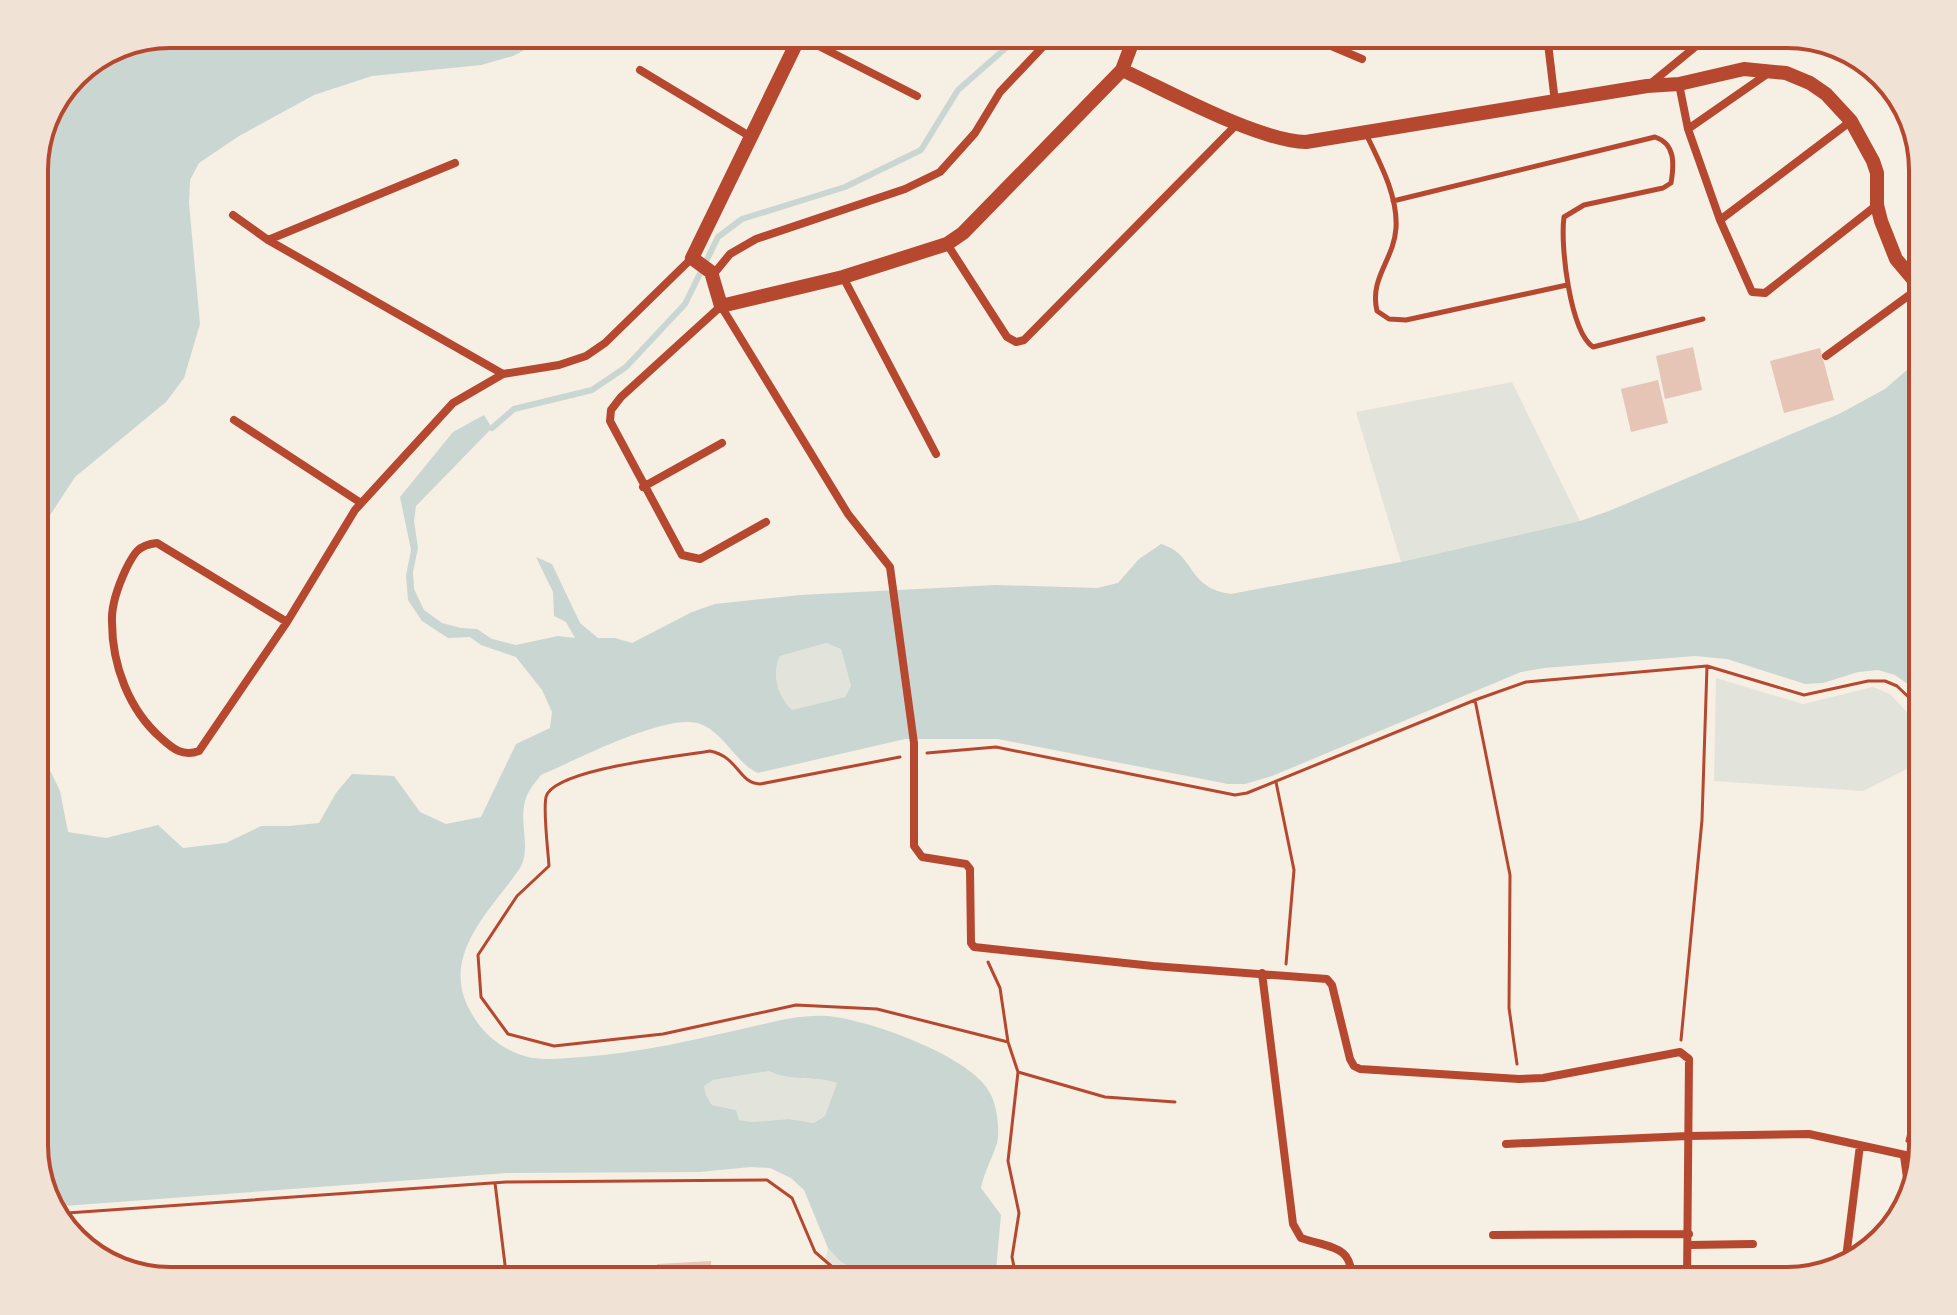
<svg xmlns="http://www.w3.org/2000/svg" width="1957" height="1315" viewBox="0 0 1957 1315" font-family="Raleway,sans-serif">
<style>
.green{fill:#e2e4dc}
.water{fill:#c9d6d2;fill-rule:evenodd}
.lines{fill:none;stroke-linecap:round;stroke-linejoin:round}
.stream{stroke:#c9d6d2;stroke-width:6}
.building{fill:#e6c5b7}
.path{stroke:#b5482f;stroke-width:3}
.service{stroke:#b5482f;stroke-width:5}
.minor{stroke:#b5482f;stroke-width:8}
.tertiary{stroke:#b5482f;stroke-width:14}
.rim{fill:none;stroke:#b5482f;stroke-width:4}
</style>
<rect width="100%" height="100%" fill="#f6efe4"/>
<!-- green -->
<path class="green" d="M1512,382l68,139 -179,41 -45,-150z
M826,643l15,6 10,37 -6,11 -53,13c-14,-14 -21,-36 -12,-54z
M1716,678l87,26 70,-17 17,7 33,35v32l-60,30 -149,-10z
M770,1071c21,11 44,4 67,12l-12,33 -11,7 -25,-4 -38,3 -12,-2 -4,-10 -23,-5 -6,-10 -2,-9 8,-6z
M828,1248l12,13 39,20h-54l-2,-12z"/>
<!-- water -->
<path class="water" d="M540,42l-27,14 -32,9 -109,11 -58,19 -75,41 -40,27 -9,17 -1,23 11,121 -16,54 -18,24 -91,75 -32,49 -9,33v-288c20,-40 19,-79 5,-121l35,-77 44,-29z
M1923,356v339l-28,-20 -17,-5 -20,2 -35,11 -18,1 -78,-25 -32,-3 -151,12 -23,4 -249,104 -27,8h-17l-230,-45h-93l-147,34c-22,-10 -32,-37 -55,-48 -31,-16 -129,36 -162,50 -8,10 -15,18 -17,31 -4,21 8,46 -6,65 -33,46 -82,90 -43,148 11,18 32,33 53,38 17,4 37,1 54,0 59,-4 115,-18 173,-31 23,-5 48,-12 72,-10 40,3 148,41 164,79 6,12 9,35 6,48 -5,16 -13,29 -16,45l20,27 -6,66h-116l-20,-8 -19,-12 -12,-13 -24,-58 -13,-12 -21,-10 -19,-1 -52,5 -192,1 -457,34 -16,-53v-417l26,54 8,41 38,6 52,-13 25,23 43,-5 35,-17h28l30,-3 17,-30 16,-19 42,2 26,36 26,12 35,-7 35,-73 34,-16 2,-16 -10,-22 -26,-33 -35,-12 -11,-8 -22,1 -26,-17 -14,-21 -2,-24 5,-26 -11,-53 53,-65 31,-17 8,13 -76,78 -2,15 4,27 -5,24 1,17 10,21 18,13 19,5 16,1 15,10 24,6 42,-9 17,2 -9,-16 -12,-6 -1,-24 -17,-35 16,7 28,59 18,15h17l17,5 60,-31 23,-8 85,-9 196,-10 101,3 21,-5 21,-24 22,-15c35,10 25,44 70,50l170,-32 179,-41 29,-10 230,-97 46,-25zM826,643l15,6 10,37 -6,11 -53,13c-14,-14 -21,-36 -12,-54zM769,1071c22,11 45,4 68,12l-12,33 -11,7 -25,-4 -38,3 -12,-2 -3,-10 -24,-5 -6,-10 -2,-9 9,-6z"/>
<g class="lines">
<!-- stream -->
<path class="stream" d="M492,428l22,-19 78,-19 34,-23 59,-63 33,-67 24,-18 103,-32 76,-37 37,-60 58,-51"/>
</g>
<!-- building -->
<path class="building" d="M1693,347l9,43 -37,9 -9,-43z
M1820,348l14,52 -50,13 -14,-52z
M1658,380l10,43 -37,9 -10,-43z
M711,1261l1,20h-53l-2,-17z"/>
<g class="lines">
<!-- path -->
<path class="path" d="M1475,700l35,175 -1,133 8,56
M927,753l69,-6 239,48 12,-2 228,-93 51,-18 181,-16 97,29 64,-14h17l12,5 26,25
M900,757l-140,27c-22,-1 -21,-27 -50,-33 -29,5 -157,18 -164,46 -3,14 2,53 3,69l-32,30 -39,59 3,42 27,37 46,12 109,-12 133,-29 81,4 131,33 10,30 -10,89 11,52 -7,44 5,24
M1276,782l18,88 -8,94
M988,962l12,26 8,54
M1681,1040l21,-220 5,-154
M1018,1072l87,25 70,5
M1907,1141l16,-71
M495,1183l12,98
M53,1214l453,-32 261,-2 25,18 23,54 29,25 9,4"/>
<!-- service -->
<path class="service" d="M1366,134c14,29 32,62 30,94 -2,32 -27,50 -19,83l12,8 17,1 161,-35
M1393,201l262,-64c21,7 19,28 16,46l-8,5 -79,17 -20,12c-4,28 6,114 29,130l110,-28"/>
<!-- minor -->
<path class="minor" d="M1547,35l8,67
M1691,35l4,12
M1310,37l52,22
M807,40l110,56
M640,70l111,67
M1770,72l-82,57 32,91 32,72 13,1 112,-88
M1650,84l61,-50
M1679,84l9,45
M233,215l35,25 235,134
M1720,220l131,-99
M268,240l187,-77
M947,244l60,93 9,5 8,-2 214,-217
M712,276l18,-22 26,-15 149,-50 35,-17 35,-39 25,-41 51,-54
M843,277l93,177
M1826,356l93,-68
M234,420l127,83
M643,487l79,-44
M766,522l-66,37 -18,-4 -72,-134 1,-11 10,-13 100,-91 127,208 42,53 24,176v103l8,11 44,7 4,5 1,74 3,4 179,19 174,13 5,6 18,74 4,7 6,3 159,10 24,-1 137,-26 9,7 -2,222
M287,622l-130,-79c-19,2 -23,10 -31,26 -7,15 -15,35 -14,53 0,43 17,88 49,116 12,11 22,19 38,13l88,-129 68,-112 98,-107 50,-29 56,-9 27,-9 19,-13 87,-85
M1262,973l31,251 8,14c29,10 53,7 50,43
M1506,1144l182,-8 121,-2 110,24
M1904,1156l5,36
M1493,1235l196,-1
M1689,1245l64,-1
M1845,1266l15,-121"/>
<!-- tertiary -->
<path class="tertiary" d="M798,40l-106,218 19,14 10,34 122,-29 104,-33 16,-11 159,-163 12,-32
M1122,70c46,21 136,71 184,72l341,-56 32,-2 65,-15 42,4 24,10 16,11 25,27 22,40 4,12v32l4,16 15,38 27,32"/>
</g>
<!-- crop -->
<path d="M0 0H1957V1315H0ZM170 48H1787A122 122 0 0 1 1909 170V1145A122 122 0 0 1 1787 1267H170A122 122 0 0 1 48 1145V170A122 122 0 0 1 170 48Z" fill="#f1e2d6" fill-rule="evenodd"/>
<path class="rim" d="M170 48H1787A122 122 0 0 1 1909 170V1145A122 122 0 0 1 1787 1267H170A122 122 0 0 1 48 1145V170A122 122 0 0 1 170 48Z"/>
</svg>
